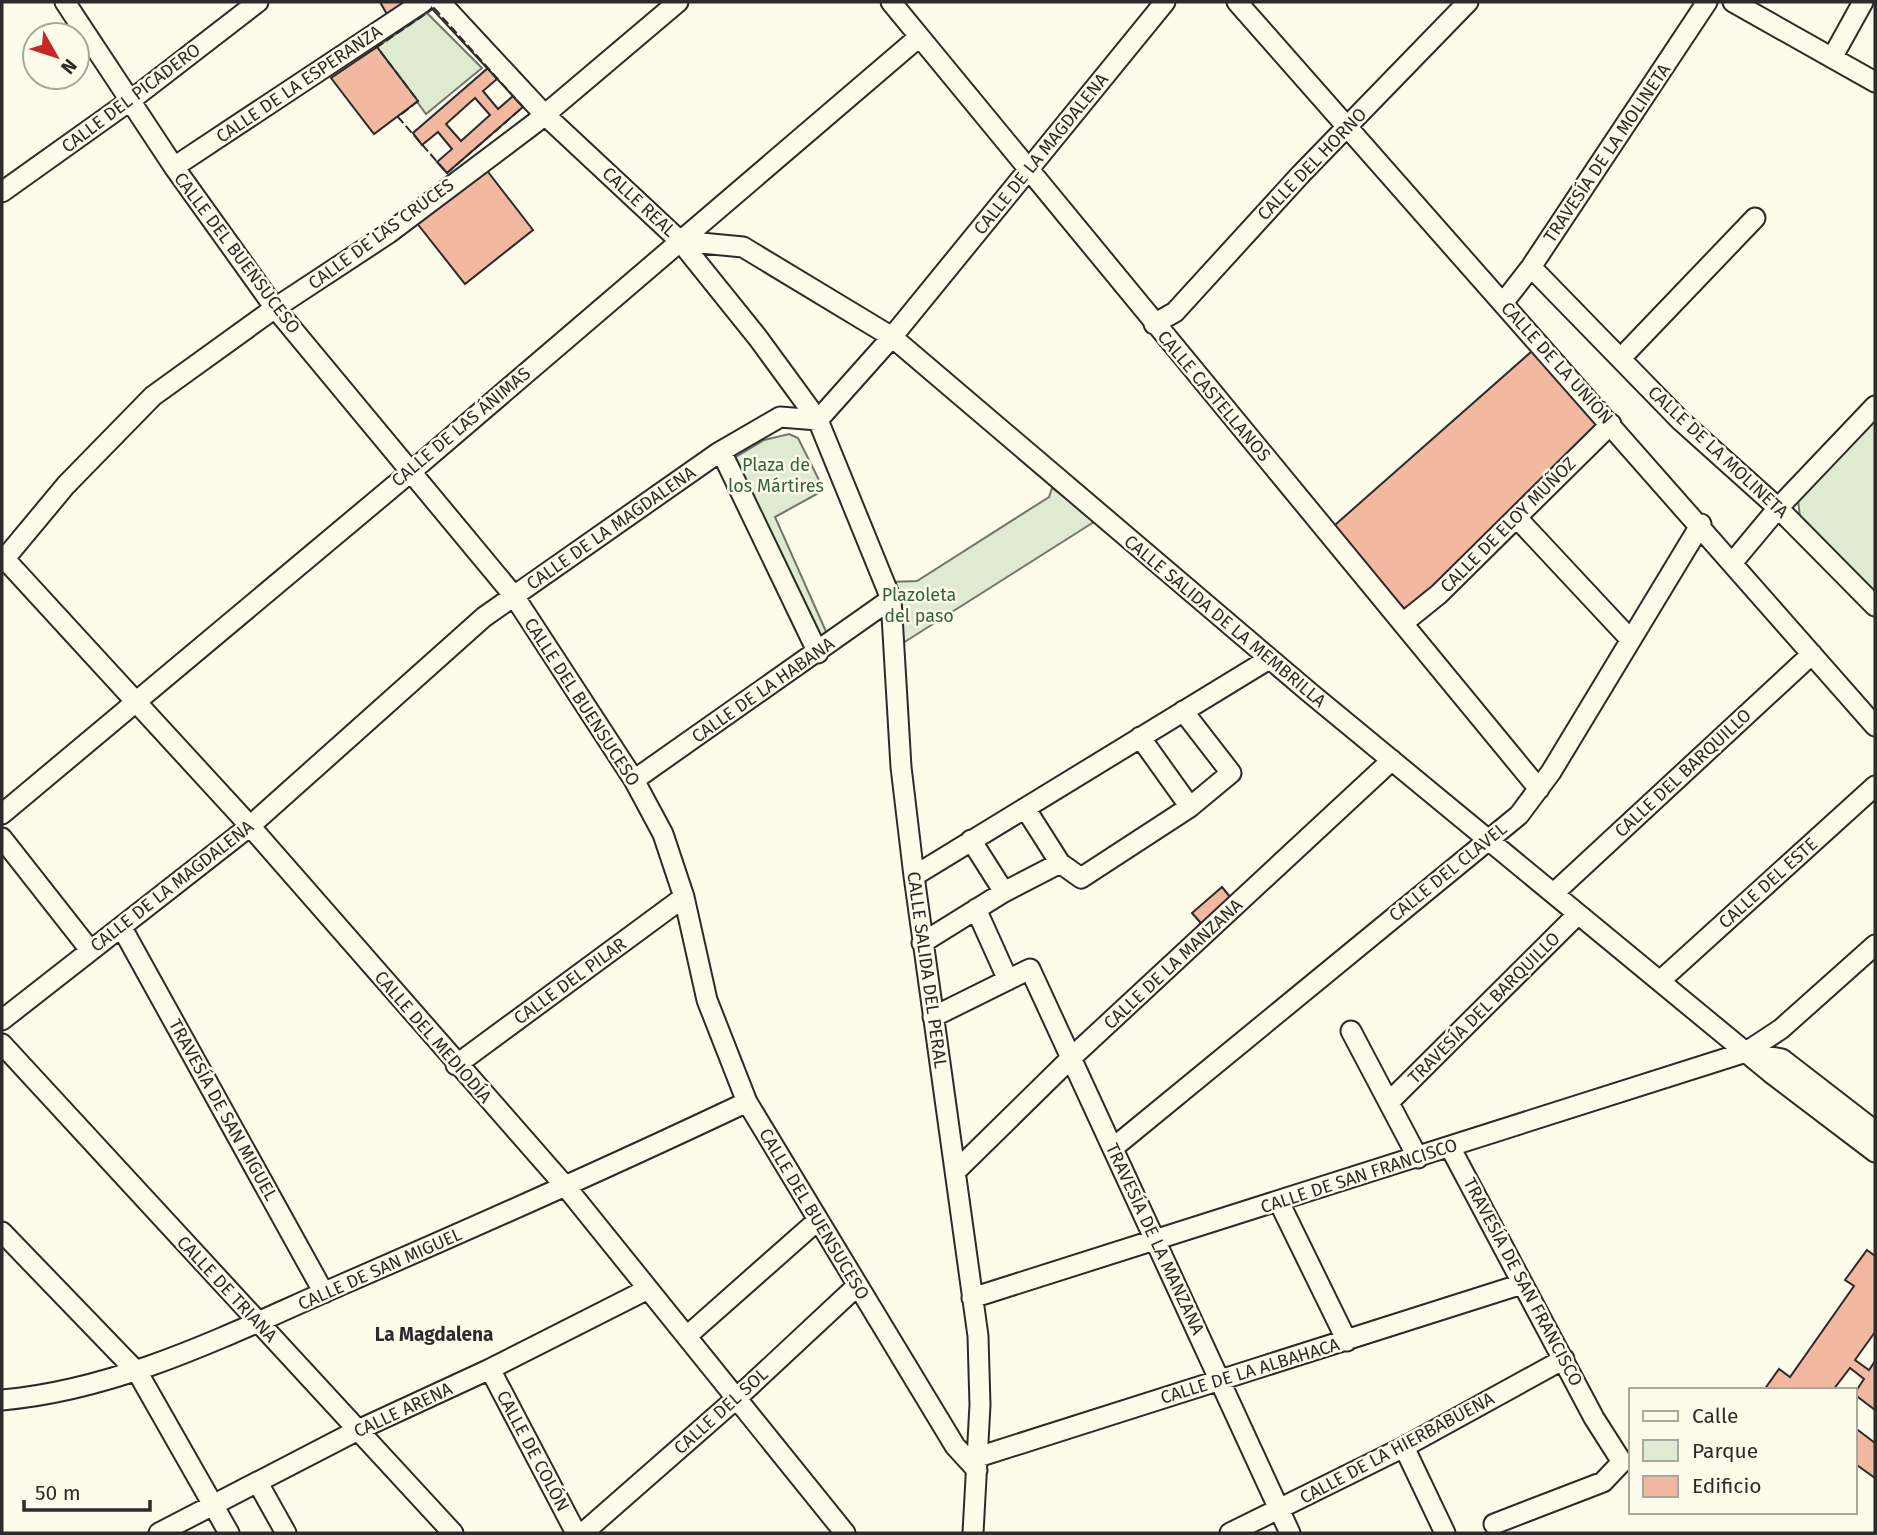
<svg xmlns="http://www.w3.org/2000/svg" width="1877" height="1535" viewBox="0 0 1877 1535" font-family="'Fira Sans',sans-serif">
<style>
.green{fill:#deebd1;stroke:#74746e;stroke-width:2}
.building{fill:#f2b8a0;stroke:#2b2b2b;stroke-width:2;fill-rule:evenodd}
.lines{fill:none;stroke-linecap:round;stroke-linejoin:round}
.minor-casing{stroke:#2b2b2b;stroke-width:23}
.minor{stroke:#fdfbea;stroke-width:19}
.fence{stroke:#2b2b2b;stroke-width:2;stroke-dasharray:9 3.5;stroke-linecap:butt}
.labels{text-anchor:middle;stroke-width:5;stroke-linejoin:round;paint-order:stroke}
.street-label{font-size:18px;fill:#2b2b2b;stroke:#fdfbea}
.park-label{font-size:18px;fill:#34623c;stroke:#fdfbea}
.neighbourhood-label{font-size:19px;font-weight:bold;fill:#2b2b2b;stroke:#fdfbea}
</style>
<rect width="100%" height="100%" fill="#fdfbea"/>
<!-- green -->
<path class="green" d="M427,13l55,55 -56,46 -49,-67z
M1875,421v173l-75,-77 -2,-17z
M789,434l9,4 26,52 -49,27 53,119 -20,13 -79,-188 35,-21z
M1052,488l45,32 -194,123 -14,-61 28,-1 132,-84z"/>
<!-- building -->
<path class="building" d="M380,2h32l-23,16z
M377,47l41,54 -44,33 -43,-56z
M488,68l9,11 -14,12 15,18 15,-13 10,11 -76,66 -10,-11 15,-13 -14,-17 -16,13 -9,-12zM475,98l15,17 -29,26 -15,-17z
M485,168l48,62 -68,54 -49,-62z
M1540,344l71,80 -199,192 -85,-84z
M1222,887l13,16 -29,26 -14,-16z
M1867,1250l8,6v76l-20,28 14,10 6,-9v49l-21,-16 10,-15 -14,-11 -17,22h-69l15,-21 11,8 64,-91 -9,-6z
M1854,1427l21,16v35l-21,-15z"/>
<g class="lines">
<!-- minor casing -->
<g class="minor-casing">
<path id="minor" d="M65,2l109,165 101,141 239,288 120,184 29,54 21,63 23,103 40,102 208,344 22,24
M440,2l104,112 136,127 78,97 60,82 73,179 10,168 13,109 64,460 2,69 -7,128
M891,2l648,787
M1237,2l638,724
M1733,2l142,80
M1832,58l31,-56
M174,167l249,-165
M2,192l129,-92 127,-98
M680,241l63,6 149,90 417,355 462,381 104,79
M1531,267l150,154 97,87 97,98
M1503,303l28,-36 176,-265
M1154,324l21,-12 126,-138 167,-172
M1621,358l134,-140
M818,420l74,-83 273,-335
M721,451l97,202
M1517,518l113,121
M2,556l248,270 316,361 279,346
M2,562l64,-77 87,-89 122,-88 114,-75 146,-110 143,-121
M1733,562l45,-54 97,-102
M1403,623l36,-29 172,-170
M1140,737l50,70
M634,780l257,-181
M2,814l411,-344 506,-433
M2,838l88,112
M971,840l33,52
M1060,863l21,15 109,-71 41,-34 -48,-62
M914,876l355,-217
M1554,893l258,-239
M976,909l32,71
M122,928l202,365
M922,943l82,-51 56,-29 -35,-55
M1660,981l215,-195
M933,1017l97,-48 260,564
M2,1020l248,-194 234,-209 234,-164 62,-36 38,3
M1351,1031l67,127
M2,1044l451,489
M1750,1053l32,6 93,72
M456,1065l228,-168
M1390,1101l188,-187
M1450,1147l144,271 28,44 -19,20 -109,42
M1113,1148l406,-333 32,-43 150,-248
M957,1170l114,-112 321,-298
M1279,1202l68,139
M2,1232l136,141 91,160
M972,1298l774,-246 35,-23 94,-84
M687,1336l130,-115
M490,1369l86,164
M2,1400c121,-11 229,-67 339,-115 136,-59 271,-119 406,-183
M1404,1447l41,86
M978,1457l544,-173
M258,1483l28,50
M159,1533l199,-103 132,-61 158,-80
M583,1533l155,-136 119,-111
M1230,1533l174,-86 160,-88"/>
</g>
<!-- minor -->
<use href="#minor" class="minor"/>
<!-- fence -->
<path class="fence" d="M434,8l89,99 -76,66 -49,-56 20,-16 -41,-54z"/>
</g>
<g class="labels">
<!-- street labels -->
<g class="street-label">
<text transform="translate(299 84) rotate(-34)" y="6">CALLE DE LA ESPERANZA</text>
<text transform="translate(131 98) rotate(-37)" y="6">CALLE DEL PICADERO</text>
<text transform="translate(1607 153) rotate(-56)" y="6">TRAVESÍA DE LA MOLINETA</text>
<text transform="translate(1041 154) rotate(-51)" y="6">CALLE DE LA MAGDALENA</text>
<text transform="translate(1312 164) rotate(-46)" y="6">CALLE DEL HORNO</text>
<text transform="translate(639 202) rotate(43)" y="6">CALLE REAL</text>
<text transform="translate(381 234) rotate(-36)" y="6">CALLE DE LAS CRUCES</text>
<text transform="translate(237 253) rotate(53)" y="6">CALLE DEL BUENSUCESO</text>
<text transform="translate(1557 363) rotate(48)" y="6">CALLE DE LA UNIÓN</text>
<text transform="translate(1214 396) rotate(50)" y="6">CALLE CASTELLANOS</text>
<text transform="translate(461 427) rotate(-40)" y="6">CALLE DE LAS ÁNIMAS</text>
<text transform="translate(1718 452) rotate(43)" y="6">CALLE DE LA MOLINETA</text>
<text transform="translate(1508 525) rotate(-45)" y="6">CALLE DE ELOY MUÑOZ</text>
<text transform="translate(611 528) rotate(-35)" y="6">CALLE DE LA MAGDALENA</text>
<text transform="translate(1225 621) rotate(40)" y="6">CALLE SALIDA DE LA MEMBRILLA</text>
<text transform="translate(763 690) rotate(-35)" y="6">CALLE DE LA HABANA</text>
<text transform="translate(582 702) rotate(57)" y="6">CALLE DEL BUENSUCESO</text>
<text transform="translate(1683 773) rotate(-43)" y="6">CALLE DEL BARQUILLO</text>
<text transform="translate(1448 872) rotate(-39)" y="6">CALLE DEL CLAVEL</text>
<text transform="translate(1768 883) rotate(-42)" y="6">CALLE DEL ESTE</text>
<text transform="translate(172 886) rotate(-38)" y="6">CALLE DE LA MAGDALENA</text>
<text transform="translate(1173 964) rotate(-43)" y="6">CALLE DE LA MANZANA</text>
<text transform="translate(927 970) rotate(82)" y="6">CALLE SALIDA DEL PERAL</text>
<text transform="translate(570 981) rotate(-36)" y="6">CALLE DEL PILAR</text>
<text transform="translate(1484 1008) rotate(-45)" y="6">TRAVESÍA DEL BARQUILLO</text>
<text transform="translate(433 1037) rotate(49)" y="6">CALLE DEL MEDIODÍA</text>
<text transform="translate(223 1110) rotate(61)" y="6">TRAVESÍA DE SAN MIGUEL</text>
<text transform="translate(1359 1176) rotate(-18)" y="6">CALLE DE SAN FRANCISCO</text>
<text transform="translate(814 1214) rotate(59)" y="6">CALLE DEL BUENSUCESO</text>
<text transform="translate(1155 1239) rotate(65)" y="6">TRAVESÍA DE LA MANZANA</text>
<text transform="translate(380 1269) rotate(-24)" y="6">CALLE DE SAN MIGUEL</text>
<text transform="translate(1523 1282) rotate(62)" y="6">TRAVESÍA DE SAN FRANCISCO</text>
<text transform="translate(227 1289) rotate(47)" y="6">CALLE DE TRIANA</text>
<text transform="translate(1250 1371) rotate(-17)" y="6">CALLE DE LA ALBAHACA</text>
<text transform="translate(403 1410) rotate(-25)" y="6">CALLE ARENA</text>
<text transform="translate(721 1411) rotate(-42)" y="6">CALLE DEL SOL</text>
<text transform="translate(1397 1448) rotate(-28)" y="6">CALLE DE LA HIERBABUENA</text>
<text transform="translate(533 1451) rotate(62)" y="6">CALLE DE COLÓN</text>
</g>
<!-- park labels -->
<g class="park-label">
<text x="776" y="471">Plaza de<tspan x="776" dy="21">los Mártires</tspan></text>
<text x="919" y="601">Plazoleta<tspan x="919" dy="21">del paso</tspan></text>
</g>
<!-- neighbourhood labels -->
<g class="neighbourhood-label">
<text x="434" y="1341">La Magdalena</text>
</g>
</g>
<!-- border -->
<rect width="1877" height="1535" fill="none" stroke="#2b2b2b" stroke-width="7"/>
<!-- legend -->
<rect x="1629" y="1388" width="228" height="126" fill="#fdfbea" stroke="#a9a89e" stroke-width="2"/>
<rect x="1643" y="1411" width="35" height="10" fill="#fdfbea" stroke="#a9a89e" stroke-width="2"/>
<text x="1692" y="1423" font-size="21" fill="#2b2b2b">Calle</text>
<rect x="1643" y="1440" width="35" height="21" fill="#deebd1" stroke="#a9a89e" stroke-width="2"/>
<text x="1692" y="1458" font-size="21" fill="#2b2b2b">Parque</text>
<rect x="1643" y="1476" width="35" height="21" fill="#f2b8a0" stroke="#a9a89e" stroke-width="2"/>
<text x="1692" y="1493" font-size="21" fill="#2b2b2b">Edificio</text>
<!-- north arrow -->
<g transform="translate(56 56) rotate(129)"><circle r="33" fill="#fdfbea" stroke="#a9a89e" stroke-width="2"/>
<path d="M0-5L12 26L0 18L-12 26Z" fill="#c62828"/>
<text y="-10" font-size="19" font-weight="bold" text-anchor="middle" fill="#2b2b2b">N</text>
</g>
<!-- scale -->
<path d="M24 1500v10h126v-10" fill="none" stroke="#2b2b2b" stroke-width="3.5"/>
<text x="35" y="1500" font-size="21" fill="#2b2b2b" stroke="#fdfbea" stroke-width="5" paint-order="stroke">50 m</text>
</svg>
